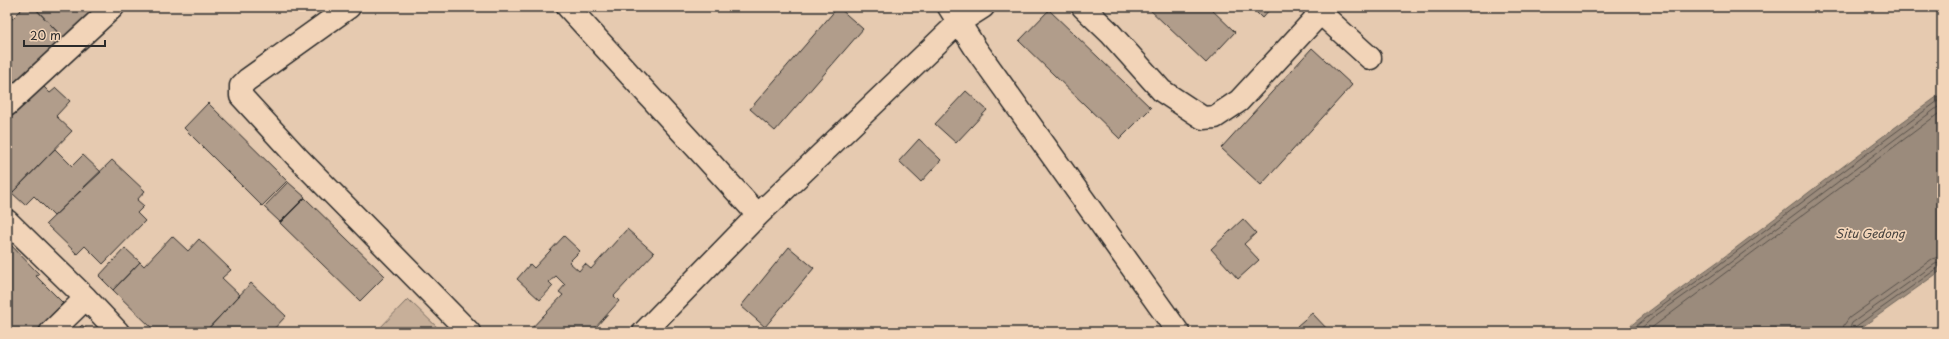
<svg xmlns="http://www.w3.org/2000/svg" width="1949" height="339" viewBox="0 0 1949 339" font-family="'Playpen Sans',sans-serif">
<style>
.green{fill:#c7af99;stroke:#796d62}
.water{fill:#9b8b7b;stroke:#6e655b}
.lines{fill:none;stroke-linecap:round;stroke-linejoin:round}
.shore{stroke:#58514b;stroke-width:1}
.building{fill:#b19d8b;stroke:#2b2b2b}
.minor-casing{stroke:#2b2b2b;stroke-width:25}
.minor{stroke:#f2d4b8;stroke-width:22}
.labels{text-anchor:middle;stroke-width:3.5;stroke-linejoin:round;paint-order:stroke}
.water-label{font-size:12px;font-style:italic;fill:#47433f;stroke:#f2d4b8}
</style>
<rect width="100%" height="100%" fill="#e6cab0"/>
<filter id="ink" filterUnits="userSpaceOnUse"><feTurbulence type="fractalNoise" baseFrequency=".025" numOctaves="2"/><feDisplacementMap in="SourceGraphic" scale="8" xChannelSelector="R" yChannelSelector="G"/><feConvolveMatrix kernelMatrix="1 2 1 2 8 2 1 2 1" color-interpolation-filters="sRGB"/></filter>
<g filter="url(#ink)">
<!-- green -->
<path class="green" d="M408,299l34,33h-66z"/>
<!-- water -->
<path class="water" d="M1942,93v177l-87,62h-232c31,-26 64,-48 97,-72 74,-56 147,-113 222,-167z"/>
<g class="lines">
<!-- shore -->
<path class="shore" d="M1629,332c29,-25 62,-45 92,-69 74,-55 147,-111 221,-165
M1637,332l18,-16 68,-48 219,-164
M1646,332l296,-221
M1842,332l2,-7 5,-7 83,-59 10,-3
M1848,332l4,-9 83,-59 7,-2
M1853,332l2,-5 83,-59 4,-1"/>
</g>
<!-- building -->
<path class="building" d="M24,7h10l32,34 -48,49 -11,-11v-55z
M34,7h54l6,7 -28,27z
M838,7l25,22 -88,102 -25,-22z
M1147,7h62l26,25 -29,31z
M1251,7h21l-10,11z
M1049,10l102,98 -31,31 -101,-98z
M1312,48l40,37 -91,100 -40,-37z
M40,83l10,10 6,-5 14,13 -14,15 16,15 -60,62 -5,-5v-72z
M966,91l21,19 -31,33 -21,-19z
M208,103l79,78 -25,25 -78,-78z
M919,139l22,21 -20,22 -22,-21z
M55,149l17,17 11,-11 18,17 -47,44 -20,-20 -9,9 -13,-12z
M112,160l33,31 -8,9 7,6 -7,7 8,8 -42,43 -18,-18 -8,8 -31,-30z
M288,182l17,15 -25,25 -16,-15z
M305,198l80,78 -25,25 -80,-78z
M1243,219l13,14 -12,11 15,16 -21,19 -27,-30z
M627,229l27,24 -40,43 5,5 -23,26 5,5h-73l35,-37 -4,-3 6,-7 -9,-9 -7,6 4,4 -13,14 -23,-21 13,-15 4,4 30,-32 16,15 -11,11 10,9 6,-7 6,5z
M172,236l16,15 11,-12 32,31 -9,8 18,17 -35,37h-49l-43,-42 27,-28 4,4z
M7,241l32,33 -3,2 27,27 -28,29h-21l-7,-7z
M789,247l25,21 -49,59 -24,-21z
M125,248l15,14 -27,28 -14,-14z
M251,283l35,33 -15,16h-66z
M1312,313l18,19h-27l-6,-6z
M82,325l8,7h-15z"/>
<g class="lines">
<!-- minor casing -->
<g class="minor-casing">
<path id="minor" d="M349,7l-102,73 -6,6v10l56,61 172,175
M568,7l190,208
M949,7l27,42 202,283
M1083,7l27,26 52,58 41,27 12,-1 24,-16 87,-94
M1314,7l56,51
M7,105l106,-98
M7,221l79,77 32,34
M51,332l35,-34
M644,332l114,-117 200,-192 25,-16"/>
</g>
<!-- minor -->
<use href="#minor" class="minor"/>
</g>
</g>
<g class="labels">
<!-- water labels -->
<g class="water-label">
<text x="1870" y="238">Situ Gedong</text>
</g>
</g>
<!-- margin -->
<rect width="1949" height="339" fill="none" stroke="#f2d4b8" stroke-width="24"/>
<rect x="12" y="12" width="1925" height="315" fill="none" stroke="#2b2b2b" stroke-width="1.5" filter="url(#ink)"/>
<!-- scale -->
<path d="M24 40v6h81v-6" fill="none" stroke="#2b2b2b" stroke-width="2"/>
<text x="30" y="40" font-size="12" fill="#2b2b2b" stroke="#f2d4b8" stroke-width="3" paint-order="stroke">20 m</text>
</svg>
